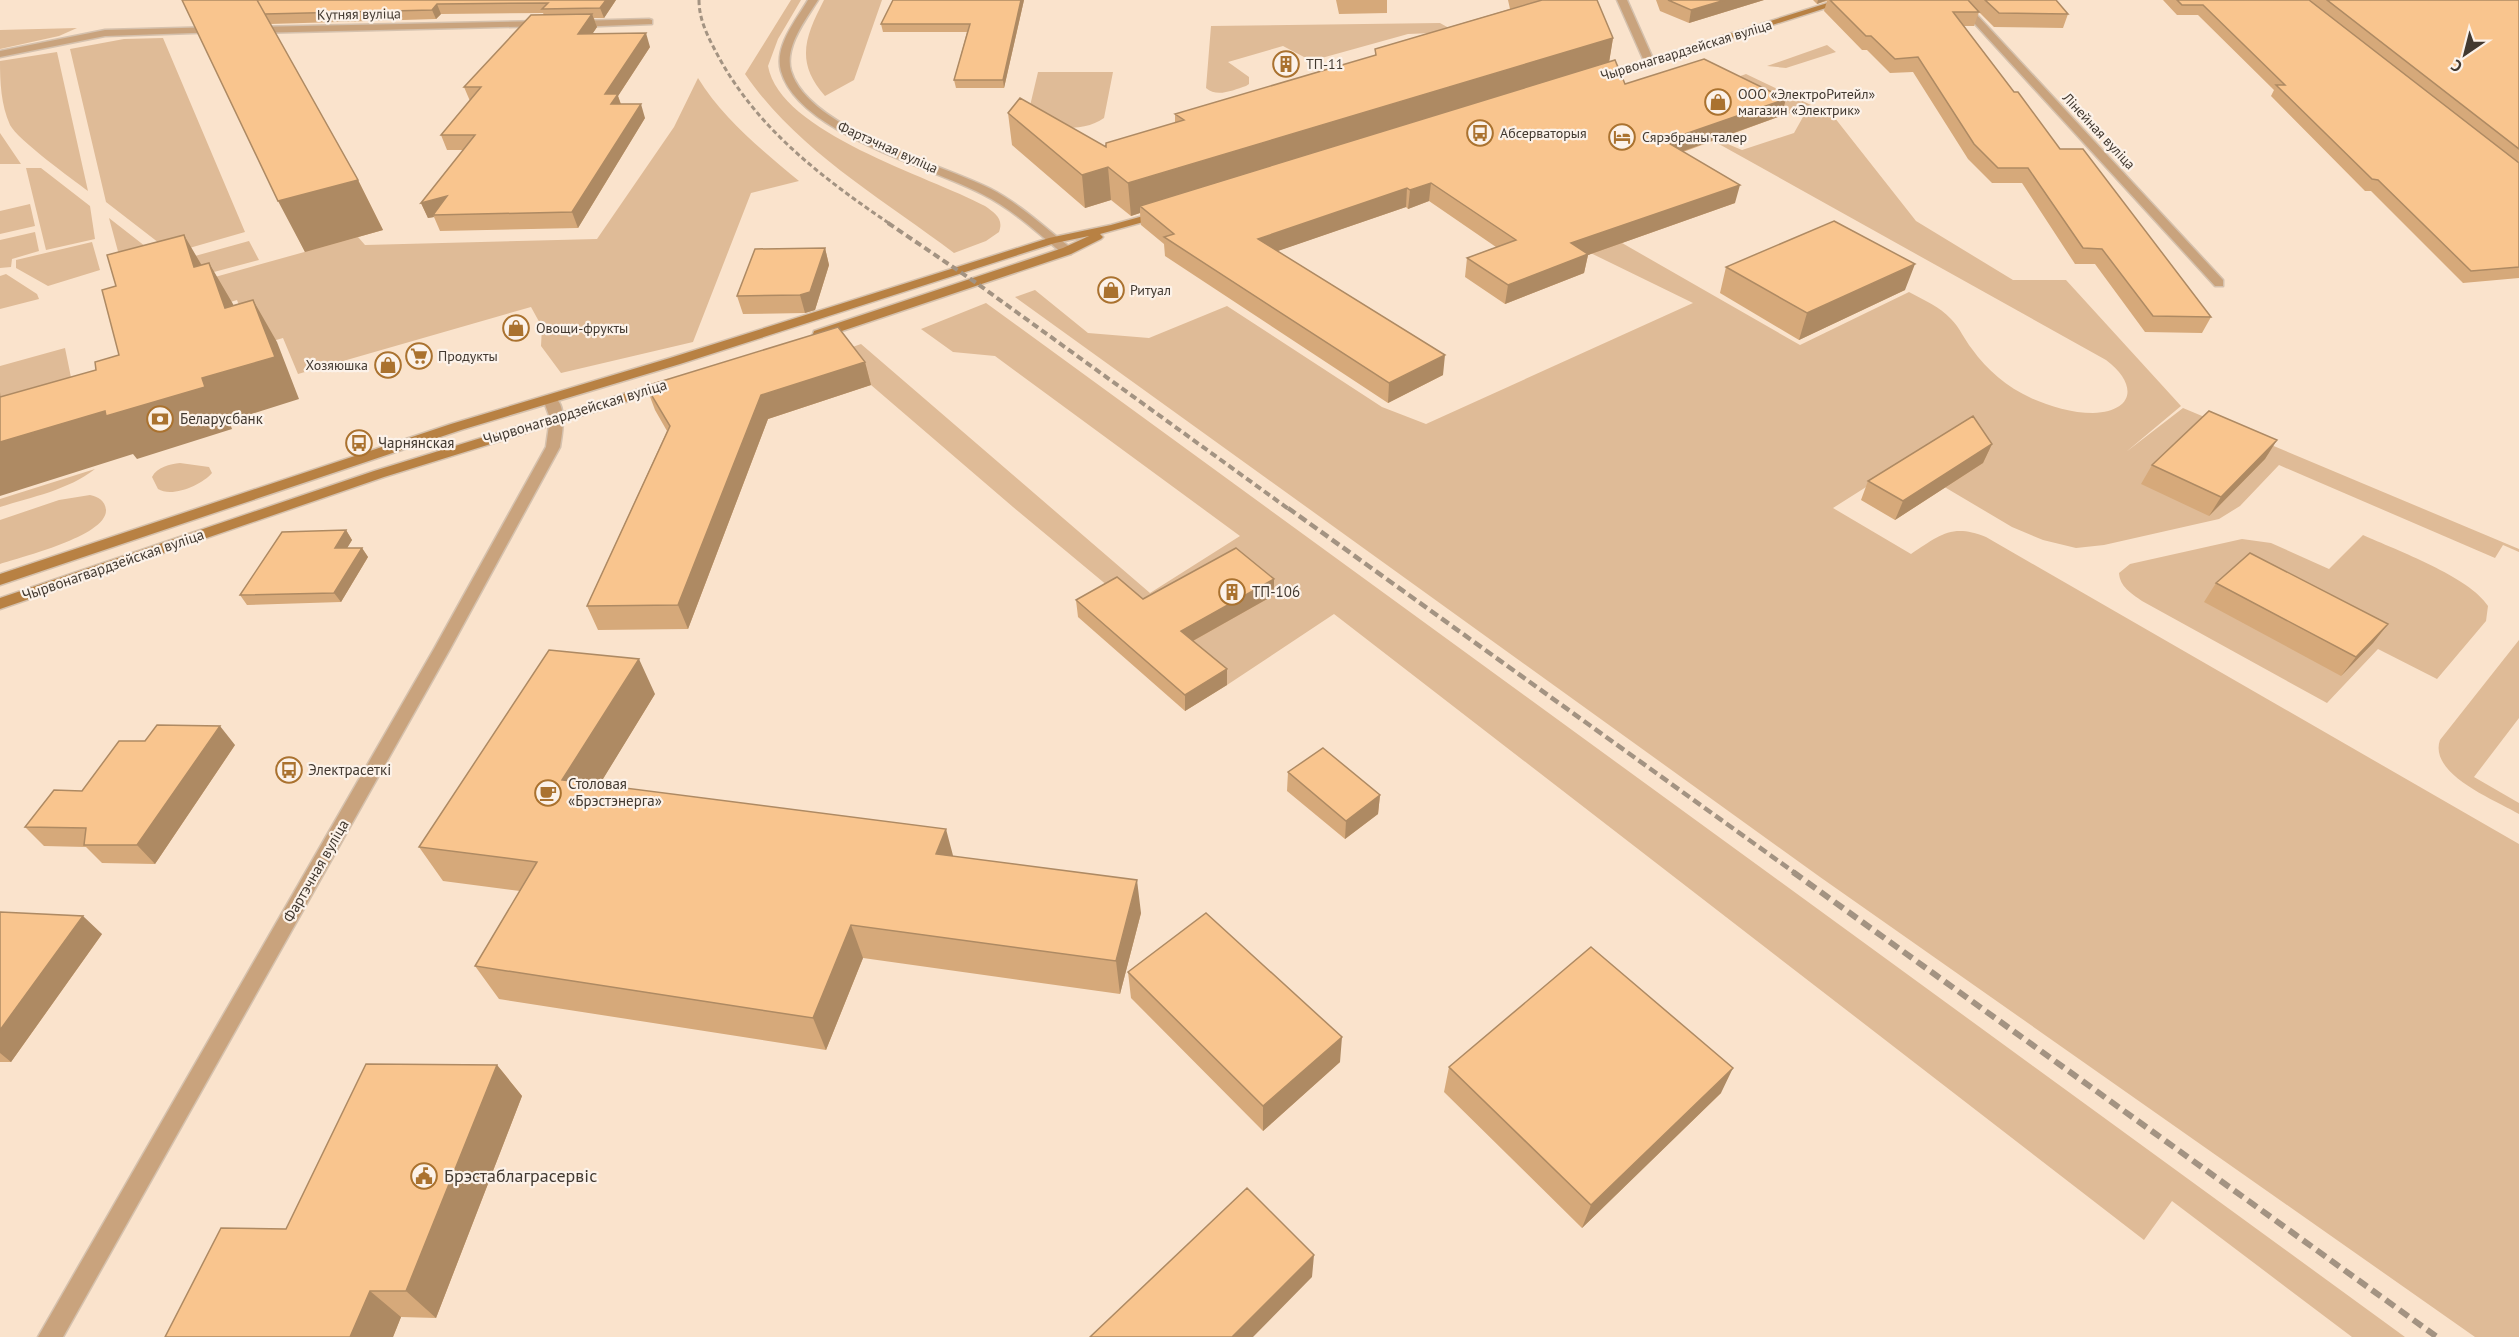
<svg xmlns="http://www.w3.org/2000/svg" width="2519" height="1337" viewBox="0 0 2519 1337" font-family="'PT Sans',sans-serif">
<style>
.green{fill:#dfbb97}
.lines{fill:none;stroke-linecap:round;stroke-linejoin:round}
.minor-casing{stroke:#d5c1ad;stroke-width:3}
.tertiary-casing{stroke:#d5c1ad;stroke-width:3}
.secondary-casing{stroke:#d5c1ad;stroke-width:3}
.minor{fill:#c9a37d;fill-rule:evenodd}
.tertiary{fill:#c9a37d;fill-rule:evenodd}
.secondary{fill:#b88143;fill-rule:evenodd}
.rail-far3{stroke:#a39382;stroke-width:3;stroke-dasharray:5 3;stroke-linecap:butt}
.rail-far2{stroke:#a39382;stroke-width:4;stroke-dasharray:7 4;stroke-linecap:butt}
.rail-far1{stroke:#a39382;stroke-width:4.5;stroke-dasharray:9 4.5;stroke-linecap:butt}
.rail{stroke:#a39382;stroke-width:6;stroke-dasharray:11 6;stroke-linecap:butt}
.wall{fill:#d6a97a}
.shaded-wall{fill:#ae8a63}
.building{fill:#f9c58e;stroke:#ae8a63;stroke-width:1.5}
.labels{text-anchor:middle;stroke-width:4.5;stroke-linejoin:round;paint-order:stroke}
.far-street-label{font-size:14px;fill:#423930;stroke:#fcf2e9}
.far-poi-label{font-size:14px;fill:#423930;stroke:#fcf2e9;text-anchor:start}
.street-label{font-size:15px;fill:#423930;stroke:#fcf2e9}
.poi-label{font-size:15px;fill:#423930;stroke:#fcf2e9;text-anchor:start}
.near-poi-label{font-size:18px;fill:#423930;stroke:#fcf2e9;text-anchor:start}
</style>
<rect width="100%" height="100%" fill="#fae3cc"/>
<!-- green -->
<path class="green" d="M791,0h10l-23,39 -10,27c12,67 161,110 217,140 10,7 19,13 14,26l-13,9 -32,12c-74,-56 -156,-102 -209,-179z
M824,0h58l-28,80 -29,16c-30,-34 -20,-59 -1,-96z
M1440,23l16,9 -48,2 -90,25 -14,-2 -21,-11 -55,16 21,15v7l-3,2c-13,4 -29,12 -40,2l5,-62z
M77,28l-18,8 -59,13v-19z
M163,38l82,194 -73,21 -66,-51 -36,-153 54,-10z
M1827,45l9,7 -50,16 -19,-2z
M57,52l31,139c-16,-12 -70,-51 -78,-66 -9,-20 -10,-43 -10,-64z
M1038,72h75l-9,46c-20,15 -55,9 -79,9z
M1746,74l65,31 -26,10 -64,-32z
M698,78c25,41 65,73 101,103l-48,12 -58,149 -132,31 -20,-27 1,-19 -11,-20 -233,67 -15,-36 -41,12 9,-12 -14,-38 -13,4 -9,-27 143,-40 7,8 232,-6 77,-112z
M1827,108l89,113 97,59h53l115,126 -55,46 57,-44 336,141v3l-16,-7 -8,13 -216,-93 -39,41 -21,13 -115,26 -28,3 -33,-8 -31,-13 -108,-64 -71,45 78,46c28,-18 40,-31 75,-17l533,307v493h-44l-655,-460 -805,-580 20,-7 53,43 61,5 78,-32 155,101 44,17 267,-121 -166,-81 54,-10 45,29 -4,2 178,102 109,-53c15,8 31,15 42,27 9,9 13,20 21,30 15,21 35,38 59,49 18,8 41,15 62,15 43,-2 44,-30 13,-53l-414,-231 50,21 52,-17 9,-16z
M0,133l21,31h-21z
M41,168l49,38 5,33 -49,11 -20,-82z
M30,204l5,22 -35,8v-23z
M109,218l50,39 -36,13z
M35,232l4,19 -27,8 -1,8 -11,1v-28z
M249,241l10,19 -75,20 -7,-19z
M92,242l8,28 -52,16 -32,-18v-8z
M6,274l31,20 2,5 -39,10v-33z
M986,303l1419,1034h-53l-180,-136 -28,39 -810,-626 -107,71 -214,-178 -142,-122 -27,-35 17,-6 289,249 90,-57 -245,-180 -42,-4 -32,-23z
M65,348l9,44 -74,22v-48z
M180,463l29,4 3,6c-10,12 -40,25 -54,16l-6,-12c5,-10 18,-13 28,-14z
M95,469c-27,21 -63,28 -95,38v-8z
M90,495c8,2 15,5 16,15 1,26 -85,47 -106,54v-44l59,-20z
M2363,535c33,15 107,42 125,71l-2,15 -49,58 -59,-30 -51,54 -185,-102c-11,-8 -22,-14 -23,-28l11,-9 112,-25 29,4 58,26z
M2519,640v78l-45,59 45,26v11c-24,-14 -91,-40 -79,-74z"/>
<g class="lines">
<!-- minor casing -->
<g class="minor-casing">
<path id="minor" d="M1617,0h10l27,61 -2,2 -8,-2z
M1953,0h10l260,280v6h-8z
M649,19l3,1v4l-77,3 -5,-3 5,-3z
M543,21l5,3 -2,2 -295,7 -5,-3 5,-3z
M219,27l5,3 -2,2 -117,4 -105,21v-6l105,-21z
M550,395c19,6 12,38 10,52l-110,202 -387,688h-25l396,-688 112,-202 4,-29 -7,-19z"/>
</g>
<!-- tertiary casing -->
<g class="tertiary-casing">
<path id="tertiary" d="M808,0h10c-12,19 -34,47 -27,71 18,59 149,92 200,118 29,15 54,39 80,59v6h-8c-26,-22 -51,-45 -81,-60 -53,-28 -183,-60 -201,-123 -7,-25 16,-52 27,-71z"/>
</g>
<!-- secondary casing -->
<g class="secondary-casing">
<path id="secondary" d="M1837,0h14l-249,79 -9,-2z
M1161,211l4,1v4l-65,18 3,3 -2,2 -30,15 -247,83 -5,1 -6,-4 1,-3 249,-83 26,-12 -34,7 -375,121 -219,66 -461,155v-11l451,-150 219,-66 379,-120 62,-13z
M669,380l7,4 -2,3 -290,90 -384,132v-11l374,-127z"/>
</g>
<!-- minor -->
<use href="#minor" class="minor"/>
<!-- tertiary -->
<use href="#tertiary" class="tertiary"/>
<!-- secondary -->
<use href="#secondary" class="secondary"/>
<!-- rail-far3 -->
<path class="rail-far3" d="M699,0c0,19 8,35 17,52 39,75 105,125 174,172"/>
<!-- rail-far2 -->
<path class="rail-far2" d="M888,223l87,59 315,228"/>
<!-- rail-far1 -->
<path class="rail-far1" d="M1288,508l507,365"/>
<!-- rail -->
<path class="rail" d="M1793,872l644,465"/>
</g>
<!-- wall -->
<path class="wall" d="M182,0h434l-12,18h-10l3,9 -5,7 58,13 -32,49 3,8 24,14 -67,110 -138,3 -6,-14 -6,1 -7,-15 42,-53h-16l-6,-15 29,-34 -6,-14 80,-72 -1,-2 -102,1 -5,5 -166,5 88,156 25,50 -78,22z
M893,0h131l-20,88h-48l-2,-8 13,-48h-84l-2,-8z
M1336,0h51v13l-48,1z
M1508,0h89l16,38 -4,24 16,22 161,15 -5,17 -98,36 52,51 -147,52 -4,18 -79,31 -40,-27 2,-19 29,-11 -67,-46 -21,8 -2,-2 -129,44 166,124 -55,28 -223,-147 -1,-12 -23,-19 -1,-12 -9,3 -20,-16 -26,8 -73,-63 -4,-32 98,34 69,-24v-9l200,-58v-7l135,-40z
M1656,0h108l-75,23 -29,-12z
M1813,0h243l12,14 -5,14 -69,-1 -15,-15 -5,14h-10l50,66 46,57 151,168 -9,16 -57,-1 -50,-68h-20l-53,-81h-30l-24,-24 -55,-87 -23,1 -23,-23h-5l-38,-39 3,-10 -10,3z
M2163,0h356v278l-56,5 -92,-92h-6l-94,-95 3,-6 -76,-75h-21z
M825,248l4,17 -14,45 -10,3 -62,1 -6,-18z
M1726,267l179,23 -106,50 -79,-47z
M865,362l6,23 -103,34 -80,210 -90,1 -11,-24 80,-175 -12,-21 -9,-24z
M2277,440l-12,19 -56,57 -68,-32 11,-19z
M1992,444l-9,19 -88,57 -34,-20 7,-19z
M346,530l6,10 -5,8h15l6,9 -27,45 -94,3 -7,-10z
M1274,579v16l-81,46 34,44 -42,26 -107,-94 -2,-17 67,-1z
M2216,583l172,41 -15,19 -32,33 -137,-74z
M655,694l-56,91 354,71 188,57 -21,81 -257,-36 -37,92 -327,-51 -24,-33 45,-75 -77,-10 -24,-34z
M235,745l-80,119 -53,-1 -16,-16 -42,-1 -19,-19 57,-36z
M1288,772l92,23 -2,19 -33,25 -58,-48z
M0,912l102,22 -91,128h-11z
M1128,972l212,90 -77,69 -132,-133z
M497,1065l25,31 -86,222 -35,-1 -8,20h-228l121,-108z
M1449,1067l272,26 -139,135 -138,-136z"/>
<!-- shaded-wall -->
<path class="shaded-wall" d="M606,0h10l-12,18 -4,-10z
M1021,0h3l-20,88 -1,-8z
M1725,0h39l-75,23 2,-13z
M1818,0h9l-10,4z
M437,4l4,10 -5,5 -4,-9z
M592,14l5,13 -14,21 -5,-14z
M646,33l4,14 -32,49 4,12 -6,10 -11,-24z
M1613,38l-5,31 -468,137v7l-9,3 -3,-33z
M1786,99l-5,17 -120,43 4,-18z
M641,104l4,14 -67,110 -6,-16z
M1108,167l3,33 -26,8 -3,-33z
M358,180l25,50 -78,22 -27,-51z
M1431,183l-2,18 -21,8 2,-19z
M1740,185l-5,18 -147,52 -4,18 -79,31 3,-19 63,-42z
M1407,188l-1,19 -148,51v-19z
M447,196l-14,19 1,2 -6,1 -7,-15z
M184,235l24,41 -14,-9z
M825,248l4,17 -14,45 -10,3 -5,-18z
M209,263l24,41 17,46 -25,-42z
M1915,264l-10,26 -106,50 8,-27z
M253,300l24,42 22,57 -70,22 3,8 -95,30 -4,-5 -133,42v-104l5,48 197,-62z
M1445,355l-2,20 -55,28 1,-20z
M865,362l6,23 -103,34 -80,210 -10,-24 83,-210z
M2277,440l-12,19 -56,57 12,-19z
M1992,444l-9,19 -88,57 8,-19z
M346,530l6,10 -11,18 -6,-10z
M362,548l6,9 -27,45 -7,-9z
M1274,579v16l-92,52 -1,-16z
M2388,624l-15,19 -32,33 15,-19z
M639,659l16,35 -74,121 -19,-35z
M1227,669v16l-42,26v-16z
M220,726l15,19 -80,119 -18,-19z
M1380,795l-2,19 -33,25 1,-18z
M946,829l9,34 -19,-9z
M1137,880l4,33 -21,81 -4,-33z
M83,916l19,18 -91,128 -11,-9v-23z
M851,925l12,33 -37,92 -13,-32z
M1342,1037l-2,25 -77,69v-25z
M497,1065l25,31 -86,222 -30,-27z
M1733,1068l-12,25 -139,135 9,-23z
M1314,1255l-2,22 -59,60h-21z
M370,1291l31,26 -8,20h-43z"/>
<!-- building -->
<path class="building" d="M182,0h75l101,180 -80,21z
M257,0h349l-6,8 -58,1 6,-6 -111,1 -5,6 -167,4z
M893,0h128l-18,80h-49l16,-56h-89z
M1542,0h55l16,38 -485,145 -20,-16 -26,8 -74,-62 12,-15 86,49v-4l78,-23 -9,-6 201,-59 -1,-6z
M1668,0h57l-34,10z
M1830,0h138l11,12h-26l61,80h4l42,57h23l128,168 -58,-1 -51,-67 -19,-1 -55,-80h-30l-24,-24 -56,-87 -23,2 -24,-23h-5z
M1985,0h71l12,14 -69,-1z
M2177,0h132l210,163v104l-48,4 -93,-91 -6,-1 -96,-94h9l-82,-80h-21z
M2327,0h192v149z
M592,14l-14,20 68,-1 -41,61h13l-7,10h30l-69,108 -139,3 14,-19 -26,7 54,-68h-34l40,-48h-17l67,-72z
M1704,59l82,40 -121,42 75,44 -169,58 17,11 -80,31 -41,-27 49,-18 -85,-57 -21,7 -3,-2 -149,51 187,116 -56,28 -225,-146 10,-3 -34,-28 475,-146 10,24z
M1834,221l81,43 -108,49 -81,-46z
M184,235l10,32 15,-4 16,45 28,-8 22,57 -73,21 3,9 -99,29 -1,-5 -105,31v-45l96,-27 -1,-8 24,-7 -17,-65 14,-4 -9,-31z
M825,248l-15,44 -10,3 -63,1 18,-47z
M838,327l27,35 -104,33 -83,210 -91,1 83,-180 -24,-40z
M2209,411l68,29 -56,57 -69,-32z
M1973,416l19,28 -89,57 -35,-20z
M346,530l-11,18h27l-28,45 -94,2 42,-63z
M1236,548l38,31 -93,52 46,38 -42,26 -109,-95 41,-23 26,22z
M2250,553l138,71 -32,33 -140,-74z
M549,650l90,9 -77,121 384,49 -10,25 201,26 -21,81 -265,-36 -38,93 -338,-52 62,-104 -118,-15z
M157,725l63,1 -83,119h-53l2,-17 -61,-1 29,-37 28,1 37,-50h26z
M1323,748l57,47 -34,26 -58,-49z
M0,912l83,4 -83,114z
M1206,913l136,124 -79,69 -135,-134z
M1591,947l142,121 -142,137 -142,-138z
M366,1064l131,1 -91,226h-36l-20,46h-185l56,-109 65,1z
M1247,1188l67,67 -82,82h-142z"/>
<!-- icons -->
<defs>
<g id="building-ring" transform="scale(1.35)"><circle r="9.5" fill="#fcf2e9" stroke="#aa722f" stroke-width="1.5"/><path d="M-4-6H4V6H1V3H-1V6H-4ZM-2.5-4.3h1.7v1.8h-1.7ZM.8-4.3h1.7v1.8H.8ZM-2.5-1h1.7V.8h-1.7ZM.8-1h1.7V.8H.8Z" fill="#aa722f"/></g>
<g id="shop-ring" transform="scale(1.35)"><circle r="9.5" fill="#fcf2e9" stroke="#aa722f" stroke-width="1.5"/><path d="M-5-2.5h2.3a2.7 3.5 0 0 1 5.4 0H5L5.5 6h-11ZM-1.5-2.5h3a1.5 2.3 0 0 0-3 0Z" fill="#aa722f"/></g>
<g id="bus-ring" transform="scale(1.35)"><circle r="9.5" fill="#fcf2e9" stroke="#aa722f" stroke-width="1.5"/><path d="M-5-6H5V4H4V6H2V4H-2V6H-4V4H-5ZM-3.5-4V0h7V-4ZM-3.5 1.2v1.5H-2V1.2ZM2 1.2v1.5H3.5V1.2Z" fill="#aa722f"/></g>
<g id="hotel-ring" transform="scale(1.35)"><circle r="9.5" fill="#fcf2e9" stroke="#aa722f" stroke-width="1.5"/><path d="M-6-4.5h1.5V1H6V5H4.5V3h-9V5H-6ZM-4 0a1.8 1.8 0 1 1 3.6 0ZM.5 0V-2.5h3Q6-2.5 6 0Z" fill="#aa722f"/></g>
<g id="supermarket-ring" transform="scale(1.35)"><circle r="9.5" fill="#fcf2e9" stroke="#aa722f" stroke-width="1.5"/><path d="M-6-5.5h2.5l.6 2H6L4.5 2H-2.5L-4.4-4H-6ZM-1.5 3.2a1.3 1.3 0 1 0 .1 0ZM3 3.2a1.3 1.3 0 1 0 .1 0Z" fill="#aa722f"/></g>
<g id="bank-ring" transform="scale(1.35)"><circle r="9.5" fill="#fcf2e9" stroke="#aa722f" stroke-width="1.5"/><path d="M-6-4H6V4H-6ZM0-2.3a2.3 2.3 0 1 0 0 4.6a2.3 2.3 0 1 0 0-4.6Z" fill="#aa722f"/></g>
<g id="cafe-ring" transform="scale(1.35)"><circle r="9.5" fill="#fcf2e9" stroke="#aa722f" stroke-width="1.5"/><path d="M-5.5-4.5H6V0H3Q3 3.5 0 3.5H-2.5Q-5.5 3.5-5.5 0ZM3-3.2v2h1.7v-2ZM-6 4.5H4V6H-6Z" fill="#aa722f"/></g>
<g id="civic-ring" transform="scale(1.35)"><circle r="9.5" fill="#fcf2e9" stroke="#aa722f" stroke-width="1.5"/><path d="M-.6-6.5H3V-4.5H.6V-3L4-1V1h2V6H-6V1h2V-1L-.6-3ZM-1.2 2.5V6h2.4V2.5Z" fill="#aa722f"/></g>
</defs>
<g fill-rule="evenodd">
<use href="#building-ring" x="1286" y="64"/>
<use href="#shop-ring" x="1718" y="102"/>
<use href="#bus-ring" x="1480" y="133"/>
<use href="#hotel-ring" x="1622" y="137"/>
<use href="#shop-ring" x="1111" y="290"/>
<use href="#shop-ring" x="516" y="328"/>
<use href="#supermarket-ring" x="419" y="356"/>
<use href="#shop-ring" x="388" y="365"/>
<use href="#bank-ring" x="160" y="419"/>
<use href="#bus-ring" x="359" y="443"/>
<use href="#building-ring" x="1232" y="592"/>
<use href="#bus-ring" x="289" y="770"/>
<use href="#cafe-ring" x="548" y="793"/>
<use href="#civic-ring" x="424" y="1176"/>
</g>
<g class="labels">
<!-- far-street labels -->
<g class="far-street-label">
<text transform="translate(359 14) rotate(-1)" y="5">Кутняя вуліца</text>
<text transform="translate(1686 50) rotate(-17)" y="5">Чырвонагвардзейская вуліца</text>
<text transform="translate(2099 131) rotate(47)" y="5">Лінейная вуліца</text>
<text transform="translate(888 147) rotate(24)" y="5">Фартэчная вуліца</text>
</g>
<!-- far-poi labels -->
<g class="far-poi-label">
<text x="1306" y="69">ТП-11</text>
<text x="1738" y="99">ООО «ЭлектроРитейл»<tspan x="1738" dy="16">магазин «Электрик»</tspan></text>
<text x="1500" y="138">Абсерваторыя</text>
<text x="1642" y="142">Сярэбраны талер</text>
<text x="1130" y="295">Ритуал</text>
<text x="536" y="333">Овощи-фрукты</text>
<text x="438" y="361">Продукты</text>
<text x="368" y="370" text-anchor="end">Хозяюшка</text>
</g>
<!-- street labels -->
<g class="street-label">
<text transform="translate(575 412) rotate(-17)" y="5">Чырвонагвардзейская вуліца</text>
<text transform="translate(113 565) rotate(-19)" y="5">Чырвонагвардзейская вуліца</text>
<text transform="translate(316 871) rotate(-60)" y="5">Фартэчная вуліца</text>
</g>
<!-- poi labels -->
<g class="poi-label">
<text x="180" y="424">Беларусбанк</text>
<text x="378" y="448">Чарнянская</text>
<text x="1252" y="597">ТП-106</text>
<text x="308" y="775">Электрасеткі</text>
<text x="568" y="789">Столовая<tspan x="568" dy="17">«Брэстэнерга»</tspan></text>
</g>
<!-- near-poi labels -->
<g class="near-poi-label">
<text x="444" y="1182">Брэстаблаграсервіс</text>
</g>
</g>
<!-- north arrow -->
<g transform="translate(2465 54) rotate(215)" stroke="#fcf2e9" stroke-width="4.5" paint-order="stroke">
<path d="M0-4.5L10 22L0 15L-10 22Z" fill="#423930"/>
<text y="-9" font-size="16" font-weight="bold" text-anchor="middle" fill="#423930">С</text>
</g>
</svg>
